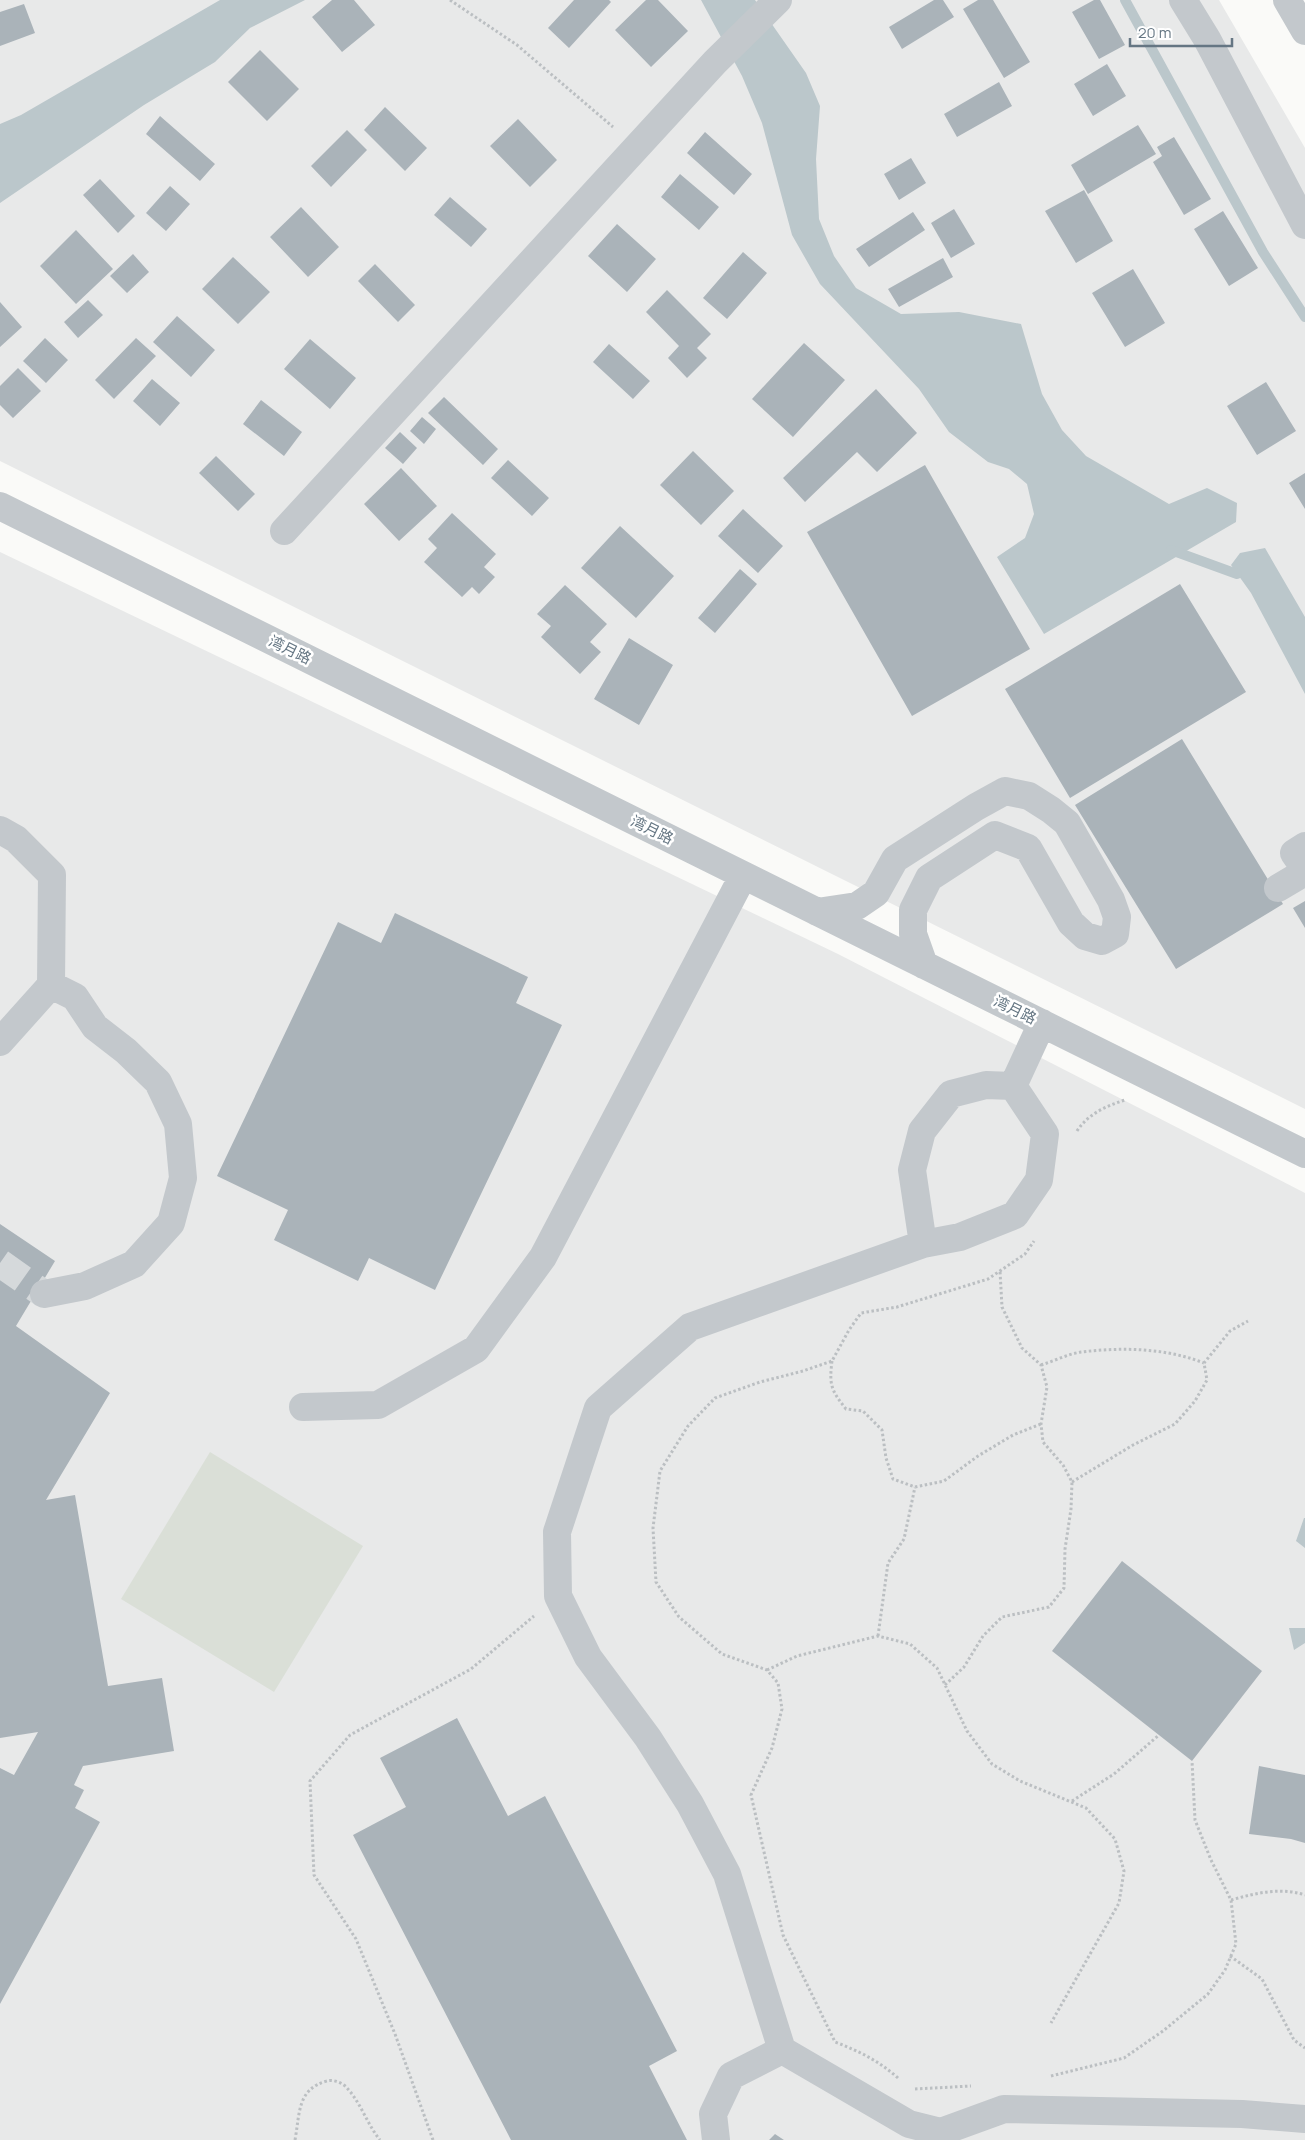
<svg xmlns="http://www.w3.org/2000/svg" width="1305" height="2140" viewBox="0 0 1305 2140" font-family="Manrope,'Noto Sans SC',sans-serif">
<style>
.built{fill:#e8e9e9}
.green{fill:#dadfd7}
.water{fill:#bbc7cb}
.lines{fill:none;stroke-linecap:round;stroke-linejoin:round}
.stream{stroke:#bbc7cb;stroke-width:10}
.building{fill:#aab3b9}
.minor-tunnel{stroke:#d5d9db;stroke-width:28;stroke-dasharray:28 14;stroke-linecap:butt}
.path{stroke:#bbbfc2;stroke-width:3;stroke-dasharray:2.5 2.5;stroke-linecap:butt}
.minor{stroke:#c3c8cc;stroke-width:28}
.labels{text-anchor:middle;stroke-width:5;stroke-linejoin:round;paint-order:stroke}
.street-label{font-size:15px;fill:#657683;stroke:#fff}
</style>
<rect width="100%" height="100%" fill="#fafaf8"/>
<!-- built -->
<path class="built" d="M0,0h1219l86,148v961l-1305,-648z
M0,552l838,402 467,239v947h-1305z"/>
<!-- green -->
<path class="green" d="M210,1452l153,94 -89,146 -153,-93z"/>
<!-- water -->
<path class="water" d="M220,0h85l-55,28 -35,34 -71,43 -144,98v-79l21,-9z
M701,0h54l51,73 14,33 -4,53 3,60 15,37 22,32 45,26 58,-2 62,12 21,70 20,36 24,26 83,48 38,-16 30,15 -1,19 -192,112 -47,-77 28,-19 9,-24 -7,-30 -18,-15 -21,-7 -39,-30 -30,-43 -99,-105 -28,-49 -30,-112 -20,-47z
M1265,548l40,69v77l-54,-101 -20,-28 9,-12z
M1304,1518h1v30l-9,-7z
M1289,1628h16v15l-11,7z"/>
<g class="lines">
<!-- stream -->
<path class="stream" d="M1125,0l138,252 42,65
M1171,550l66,24"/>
</g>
<!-- building -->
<path class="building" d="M332,0h22l21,25 -33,27 -30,-35z
M574,0h35l2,2 -42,46 -21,-20z
M646,0h12l30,31 -37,36 -36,-37z
M934,0h9l11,17 -52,32 -13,-22z
M978,0h15l37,62 -26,16 -41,-69z
M1094,0h6l25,45 -26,14 -27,-47z
M24,4l11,29 -35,13v-34z
M260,50l39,39 -32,32 -39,-39z
M1107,64l19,32 -33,20 -19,-32z
M999,82l13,24 -55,31 -13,-23z
M385,107l42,41 -22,23 -41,-41z
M160,116l55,48 -15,17 -54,-47z
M518,119l39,41 -27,27 -40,-41z
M1138,125l18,29 -68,40 -17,-29z
M347,130l20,20 -36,37 -20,-21z
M705,132l47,42 -18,21 -47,-42z
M1174,137l37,62 -27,16 -31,-53 9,-6 -5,-9z
M911,158l15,25 -27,17 -15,-26z
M680,174l39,33 -20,23 -38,-33z
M100,179l35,37 -17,17 -35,-38z
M170,186l20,18 -24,27 -20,-18z
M1084,190l29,51 -37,22 -31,-52z
M450,197l37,32 -16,18 -37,-32z
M301,207l38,40 -31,30 -38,-40z
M954,209l21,35 -24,14 -20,-35z
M1223,211l35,57 -29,18 -35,-57z
M913,212l12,18 -56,37 -13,-18z
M617,224l39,35 -29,33 -39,-36z
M76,230l37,39 -37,35 -36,-38z
M743,252l24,21 -40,46 -24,-21z
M133,254l16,18 -22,21 -17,-17z
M233,257l37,35 -32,32 -36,-35z
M943,258l10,19 -54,30 -11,-18z
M375,264l40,41 -17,17 -40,-41z
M1133,269l32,54 -40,24 -33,-54z
M667,290l44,44 -14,14 10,10 -20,20 -19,-20 11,-12 -33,-34z
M88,300l15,15 -25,23 -14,-16z
M0,302l22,25 -22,20z
M177,316l38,34 -24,27 -38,-35z
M45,338l23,22 -22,23 -23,-22z
M136,338l20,18 -42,43 -19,-19z
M310,339l46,39 -26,31 -46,-40z
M804,343l41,37 -52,57 -41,-38z
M609,344l41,37 -17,18 -40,-37z
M18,368l23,23 -28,27 -13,-13v-19z
M152,379l28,24 -20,23 -27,-25z
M1266,382l30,49 -39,24 -30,-49z
M876,389l41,44 -40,39 -20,-20 -52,50 -22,-24z
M444,397l54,52 -15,16 -55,-52z
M261,400l41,32 -18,24 -41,-32z
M422,417l14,12 -12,15 -14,-13z
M400,432l17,16 -14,16 -18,-16z
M693,451l41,40 -33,34 -41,-40z
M216,456l39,38 -17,17 -39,-38z
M508,460l41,38 -17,18 -41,-38z
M925,465l105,184 -118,67 -105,-184z
M401,468l36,38 -38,35 -35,-37z
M1305,473v36l-16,-26z
M743,509l40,37 -25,27 -40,-37z
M452,513l44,41 -12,13 11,10 -16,17 -7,-7 -10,10 -38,-35 13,-14 -9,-9z
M620,526l54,50 -38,42 -55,-50z
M740,569l17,15 -42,49 -17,-15z
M1180,584l66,108 -176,106 -65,-109z
M565,585l42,39 -17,18 11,10 -21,22 -39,-37 10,-11 -14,-12z
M629,638l44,27 -34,60 -45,-26z
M1182,739l101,165 -107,65 -101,-164z
M1305,901v27l-12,-20z
M395,913l133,64 -12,26 46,22 -127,265 -66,-32 -11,23 -84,-41 14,-30 -71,-34 121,-254 43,21z
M0,1224l55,37 -39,65 94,67 -64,107 29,-5 33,191 54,-8 12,73 -91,15 -9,19 10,5 -9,18 25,14 -100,182v-236l14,7 24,-43 -38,6z
M1122,1561l140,110 -70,90 -140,-110z
M457,1718l51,98 37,-20 132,255 -28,15 38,74h-176l-158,-305 53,-28 -26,-49z
M1259,1766l46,9v68l-14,-4 -42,-5z
M775,2134l9,6h-15z"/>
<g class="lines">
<!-- minor-tunnel -->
<path class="minor-tunnel" d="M0,1263l44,31"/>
<!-- path -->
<path class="path" d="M450,0l67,45 96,82
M1077,1131c11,-17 29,-25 48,-31
M832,1361c-3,24 -1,29 14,48l17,2 19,19 4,28 7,21 22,8 29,-6 34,-25 35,-21 28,-11
M1041,1365c13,-4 27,-11 40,-13 41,-5 85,-4 123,11
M1072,1482l61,-37 42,-21 20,-23 12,-21 -3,-17 26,-32 18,-10
M878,1636l10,-73 16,-24 11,-52
M767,1670l30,-14 81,-20 32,8 27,24 30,63 25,33 28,17 66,27 29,31 9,32 -5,32 -68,120
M945,1685l19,-18 19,-31 19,-19 47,-10 15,-19 1,-39 6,-40 1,-27 -9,-17 -20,-23 -2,-18 6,-37 -6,-22 -19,-17 -20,-41 -2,-36
M1072,1801l42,-27 45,-39
M1231,1900c25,-7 49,-13 74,-5
M1230,1956l32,23 32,61 11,8
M1051,2076l73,-18 39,-27 45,-37 17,-24 11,-26 -5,-44 -20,-40 -16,-40 -3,-59
M898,2078c-19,-17 -39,-27 -63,-36l-52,-107 -32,-140 21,-47 10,-39 -4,-26 -11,-13 -45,-16 -43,-37 -23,-35 -3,-54 7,-57 28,-45 27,-28 45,-16 43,-11 29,-10 17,-31 12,-17 36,-6 91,-28 37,-25 9,-13
M915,2089l56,-3
M295,2140c5,-27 2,-51 32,-59 6,-2 16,2 20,7 14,15 20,36 33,52
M433,2140l-38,-106 -39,-95 -42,-64 -4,-94 40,-46 121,-66 63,-53"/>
<!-- minor -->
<path class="minor" d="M1183,0l24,39 98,186
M1287,0l18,31
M0,506l1305,648
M284,531l431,-469 63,-62
M0,830l16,9 36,36 -1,110
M1305,846l-11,7 11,16
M1278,888l27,-16
M817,912l40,-6 19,-13 19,-34 81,-52 29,-16 24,5 22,14 16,13 44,77 6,17 -2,17 -13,7 -17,-5 -14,-13 -43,-75 -33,-13 -66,43 -16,32v24l11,31
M0,1042l51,-57 24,12 20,30 31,24 32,31 20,42 5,54 -12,45 -37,41 -49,22 -41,8
M1013,1086l29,-63
M923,1244l-11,-74 10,-39 29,-37 35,-9 27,1 32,48 -6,46 -24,35 -55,22 -37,7 -233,83 -92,81 -41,124 1,64 30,61 60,81 42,66 37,70 55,176 127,74 32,8 63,-23 238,5 63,5
M303,1407l75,-2 98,-56 67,-92 200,-381
M716,2140l-3,-26 18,-38 51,-26"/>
</g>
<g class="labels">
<!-- street labels -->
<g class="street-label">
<text transform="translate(290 650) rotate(26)" y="5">湾月路</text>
<text transform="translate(652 830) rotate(26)" y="5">湾月路</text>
<text transform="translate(1015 1010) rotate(26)" y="5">湾月路</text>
</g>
</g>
<!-- scale -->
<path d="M1130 38v8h102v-8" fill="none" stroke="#657683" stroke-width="2.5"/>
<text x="1138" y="38" font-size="15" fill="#657683" stroke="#ffffff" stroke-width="4" paint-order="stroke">20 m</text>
</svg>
